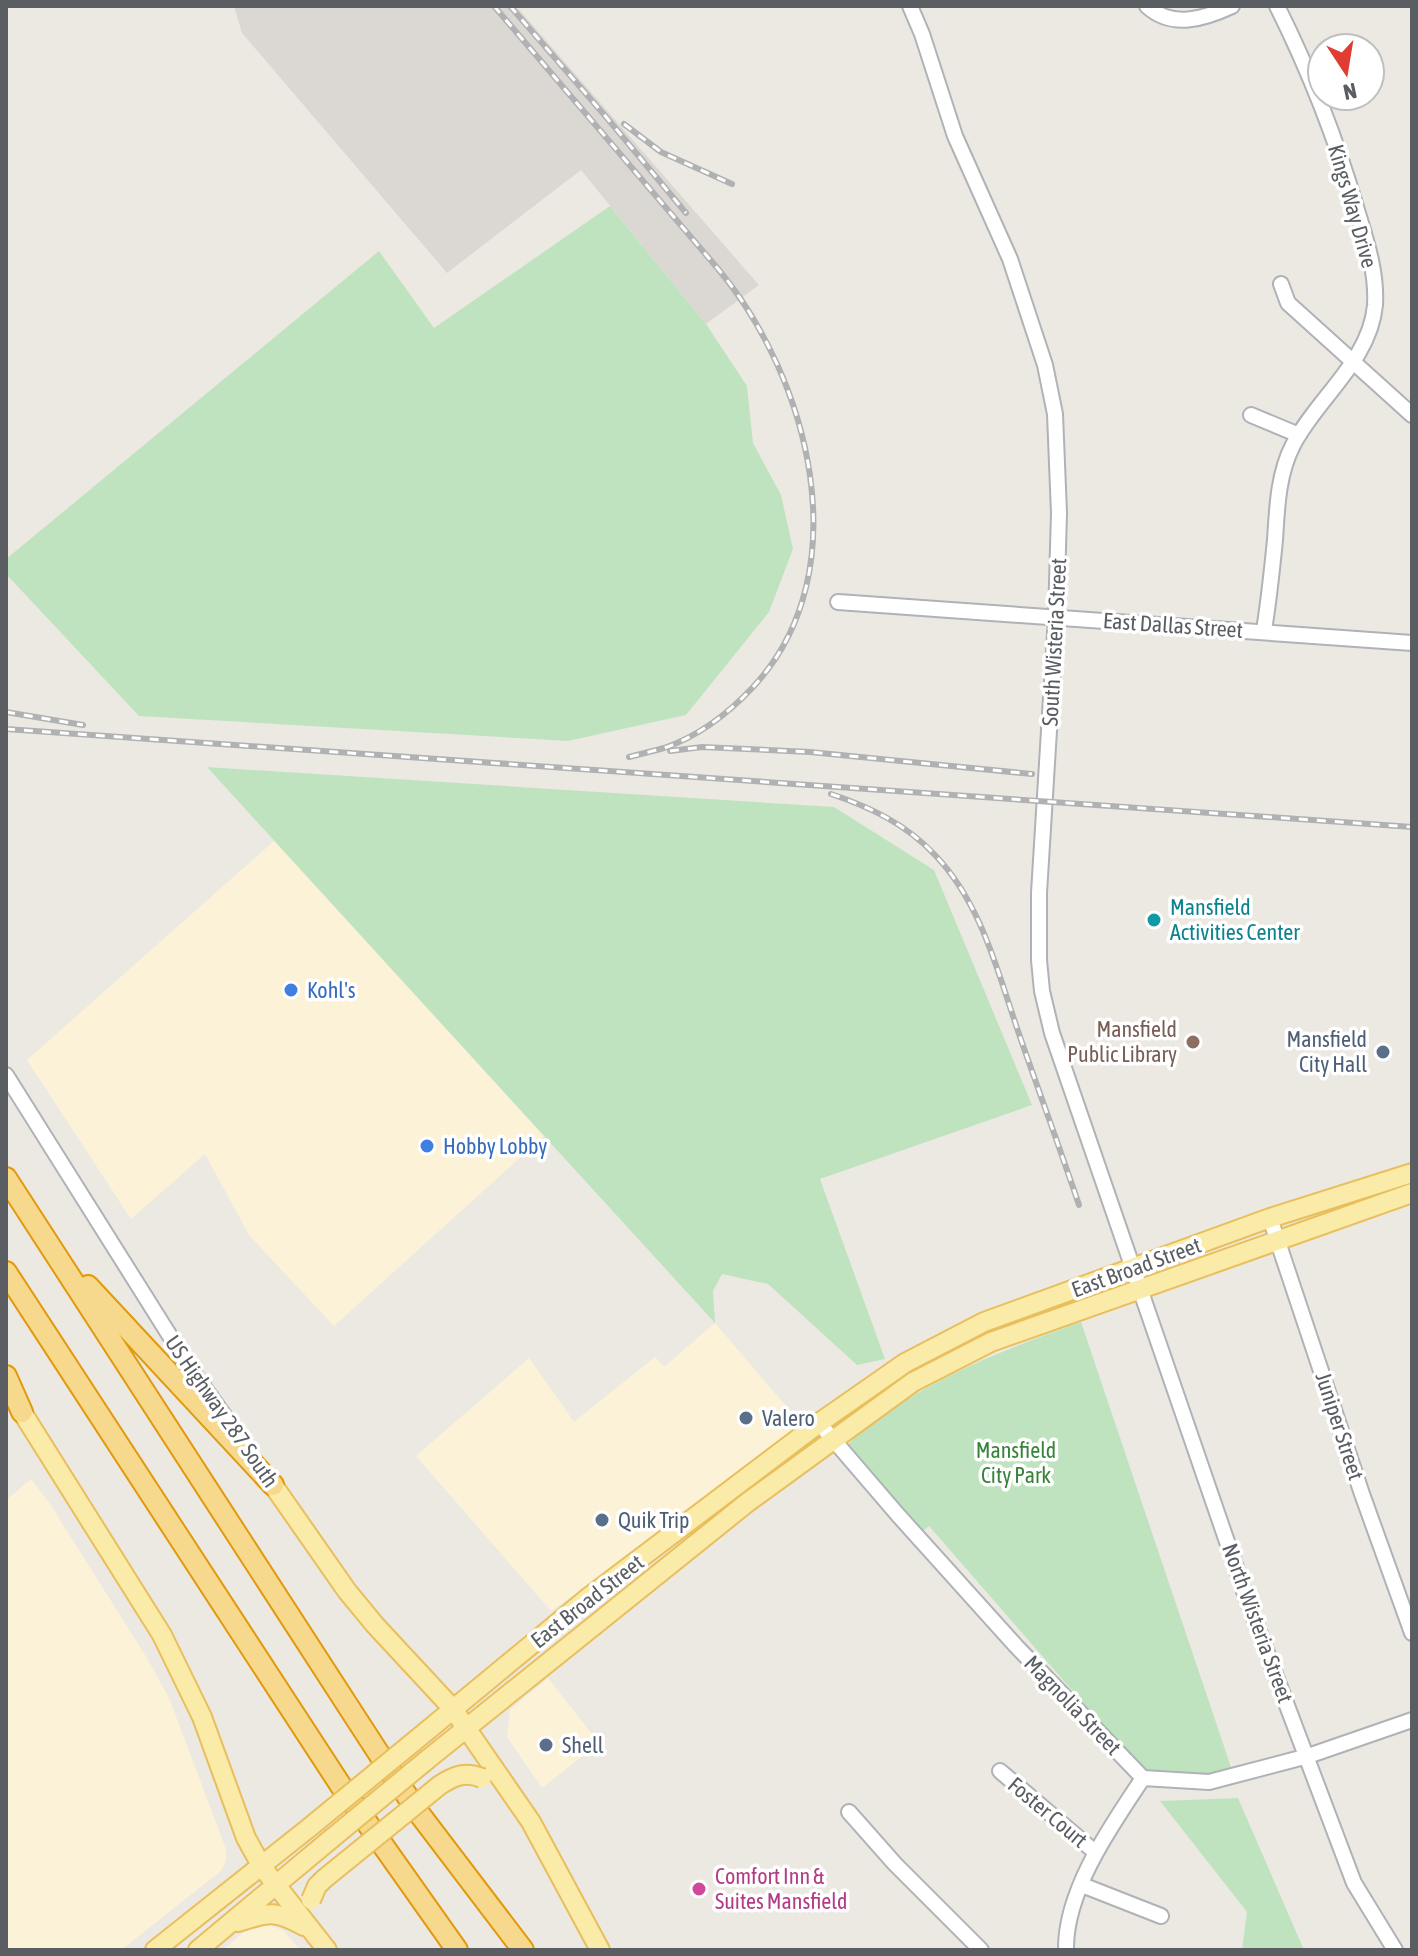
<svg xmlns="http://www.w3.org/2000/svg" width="1418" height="1956" viewBox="0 0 1418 1956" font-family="'Asap Condensed',sans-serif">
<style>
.commercial{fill:#fcf2d7}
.industrial{fill:#dbd8d4}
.green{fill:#c0e3bf}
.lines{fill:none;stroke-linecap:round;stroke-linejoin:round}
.minor-casing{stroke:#afb2b6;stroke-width:18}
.major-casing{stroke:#e9be5d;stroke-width:22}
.highway-casing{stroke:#e2990c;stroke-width:24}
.minor{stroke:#fff;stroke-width:14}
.major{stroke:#faeba8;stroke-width:18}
.highway{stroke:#f7d98e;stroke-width:20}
.rail-casing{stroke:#b0b1b2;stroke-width:6}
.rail{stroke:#fff;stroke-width:3;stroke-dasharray:9;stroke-linecap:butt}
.major-bridge-casing{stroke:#e9be5d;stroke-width:22;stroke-linecap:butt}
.major-bridge{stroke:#faeba8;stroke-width:18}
.culture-dot{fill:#0f9aa8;stroke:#fff;stroke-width:3}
.shop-dot{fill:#3f7fe0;stroke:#fff;stroke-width:3}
.education-dot{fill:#8d6e63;stroke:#fff;stroke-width:3}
.service-dot{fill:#5c6f8a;stroke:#fff;stroke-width:3}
.hotel-dot{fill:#d1479c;stroke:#fff;stroke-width:3}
.labels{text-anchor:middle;stroke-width:7;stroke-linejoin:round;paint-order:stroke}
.street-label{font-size:22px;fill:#5a5e62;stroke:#fff}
.culture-label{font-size:22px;fill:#0d838f;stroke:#fff;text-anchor:start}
.shop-label{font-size:22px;fill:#366cbe;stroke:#fff;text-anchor:start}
.education-label{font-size:22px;fill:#785e54;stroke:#fff;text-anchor:end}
.service-label{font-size:22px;fill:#4e5e75;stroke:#fff;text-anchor:start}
.park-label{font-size:22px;fill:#39823a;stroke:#fff}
.hotel-label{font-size:22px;fill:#b23c85;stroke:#fff;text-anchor:start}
</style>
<rect width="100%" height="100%" fill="#ece9e2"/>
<!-- commercial -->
<path class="commercial" d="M274,841l270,295 -210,190 -85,-91 -44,-81 -74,65 -104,-159z
M715,1323l87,102 -97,76 -154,110 -135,-155 113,-98 45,64 81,-65 9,10z
M31,1479l17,22 99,157 22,40 57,151v11l-5,11 -100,79h-115v-450z
M548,1678l51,65 -57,45 -35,-51 3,-27z
M266,1924l18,7 16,19h-77l22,-19z"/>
<!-- industrial -->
<path class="industrial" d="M234,6h282l243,279 -53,39 -125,-154 -134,103 -205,-240z"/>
<!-- green -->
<path class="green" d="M610,206l96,118 41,62 6,57 28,52 12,54 -24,63 -83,103 -118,26 -429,-25 -133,-142v-15l373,-308 55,77z
M207,767l627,40 100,63 98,235 -212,74 65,180 -28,6 -89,-81 -46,-10 -9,17 2,32z
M1081,1322l151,448 -50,6 -38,-3 -215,-247 -17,14 -65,-95c66,-61 150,-93 234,-123z
M1238,1798l66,152h-62l5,-38 -87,-111z"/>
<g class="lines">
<!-- minor casing -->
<g class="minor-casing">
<path id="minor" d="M910,6l12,28 33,102 55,123 35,106 10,49 4,99 -3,104 -17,276v67l3,31 10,42 194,564 108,286 41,67
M1147,6c25,23 57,13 85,0
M1281,284l7,19 124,112
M1251,415l48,20
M838,602l574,41
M1264,630c5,-30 8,-60 11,-90 2,-32 3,-66 18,-95 24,-47 77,-84 82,-140 2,-33 -9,-65 -18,-95 -21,-71 -47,-138 -80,-204
M6,1075l184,293 51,71
M1270,1218l92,276 50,139
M819,1423l79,92 118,131 127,132 66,4 99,-26 104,-36
M1000,1771l95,81
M849,1812l46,52 86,86
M1082,1885l79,31
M1066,1950c-1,-59 45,-124 77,-172"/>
</g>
<!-- major casing -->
<g class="major-casing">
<path id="major" d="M22,1412l140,223 40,82 44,121 16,29 65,83
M273,1485l74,106 28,34 78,84 78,113 69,128
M428,1730l161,-133 230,-174 86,-60 79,-41 286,-104 142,-45
M428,1759l320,-257 165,-120 78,-40 421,-149
M238,1922c31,-10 37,-12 66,4
M155,1950l155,-123
M198,1950l133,-111"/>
</g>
<!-- highway casing -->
<g class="highway-casing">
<path id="highway" d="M6,1178l375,579 37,55 105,138
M6,1272l335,514 116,164
M88,1286l185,199
M6,1376l16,36"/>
</g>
<!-- minor -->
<use href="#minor" class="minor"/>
<!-- major -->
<use href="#major" class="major"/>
<!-- highway -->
<use href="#highway" class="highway"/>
<!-- rail casing -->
<g class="rail-casing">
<path id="rail" d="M494,6l225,264c90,109 141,301 35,416 -24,26 -55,50 -90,62 -11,3 -23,6 -35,9
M510,6l97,112 79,95
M624,124l37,28 71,32
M6,712l77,13
M6,729l1406,98
M670,751l32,-4 108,5 222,22
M831,794c39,13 75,30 104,61 46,48 62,115 83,176 20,58 41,115 61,174"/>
</g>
<!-- rail -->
<use href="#rail" class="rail"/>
<!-- major-bridge casing -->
<g class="major-bridge-casing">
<path id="major-bridge" d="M310,1827l118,-97
M331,1839l97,-80
M311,1900l6,-14 7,-7 116,-94c14,-9 25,-14 42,-7"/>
</g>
<!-- major-bridge -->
<use href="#major-bridge" class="major-bridge"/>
</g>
<!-- markers -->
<circle class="culture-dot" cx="1154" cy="920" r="8"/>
<g class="shop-dot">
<circle cx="291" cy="990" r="8"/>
<circle cx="427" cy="1146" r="8"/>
</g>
<circle class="education-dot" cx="1193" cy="1042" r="8"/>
<g class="service-dot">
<circle cx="1383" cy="1052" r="8"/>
<circle cx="746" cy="1418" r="8"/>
<circle cx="602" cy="1520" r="8"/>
<circle cx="546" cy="1745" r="8"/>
</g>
<circle class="hotel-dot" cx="699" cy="1889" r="8"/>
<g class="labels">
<!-- street labels -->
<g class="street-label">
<text transform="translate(1353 206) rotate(74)" y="8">Kings Way Drive</text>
<text transform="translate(1173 625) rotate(4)" y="8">East Dallas Street</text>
<text transform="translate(1054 642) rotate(-87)" y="8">South Wisteria Street</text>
<text transform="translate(1136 1267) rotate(-20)" y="8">East Broad Street</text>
<text transform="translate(222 1411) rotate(55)" y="8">US Highway 287 South</text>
<text transform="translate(1340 1426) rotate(72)" y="8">Juniper Street</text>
<text transform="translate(587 1601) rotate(-38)" y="8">East Broad Street</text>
<text transform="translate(1258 1623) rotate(70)" y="8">North Wisteria Street</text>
<text transform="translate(1073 1705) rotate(46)" y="8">Magnolia Street</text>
<text transform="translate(1048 1812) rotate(40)" y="8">Foster Court</text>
</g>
<!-- culture labels -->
<g class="culture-label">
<text x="1170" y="915">Mansfield<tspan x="1170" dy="25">Activities Center</tspan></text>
</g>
<!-- shop labels -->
<g class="shop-label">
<text x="307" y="998">Kohl's</text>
<text x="443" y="1154">Hobby Lobby</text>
</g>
<!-- education labels -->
<g class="education-label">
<text x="1177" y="1037">Mansfield<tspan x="1177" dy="25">Public Library</tspan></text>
</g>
<!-- service labels -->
<g class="service-label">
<text x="1367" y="1047" text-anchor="end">Mansfield<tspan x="1367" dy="25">City Hall</tspan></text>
<text x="762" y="1426">Valero</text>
<text x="618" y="1528">Quik Trip</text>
<text x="562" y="1753">Shell</text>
</g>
<!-- park labels -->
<g class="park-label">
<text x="1016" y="1458">Mansfield<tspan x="1016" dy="25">City Park</tspan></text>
</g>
<!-- hotel labels -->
<g class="hotel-label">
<text x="715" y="1884">Comfort Inn &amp;<tspan x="715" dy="25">Suites Mansfield</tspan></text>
</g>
</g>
<!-- border -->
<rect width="1418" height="1956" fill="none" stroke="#5a5e62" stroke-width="16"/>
<!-- north arrow -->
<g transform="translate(1346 72) rotate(168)"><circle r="38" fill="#ffffff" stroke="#bdbfc0" stroke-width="2"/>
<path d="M0-6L14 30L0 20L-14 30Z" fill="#df3d34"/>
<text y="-12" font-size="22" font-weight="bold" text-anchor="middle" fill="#5a5e62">N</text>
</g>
</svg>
